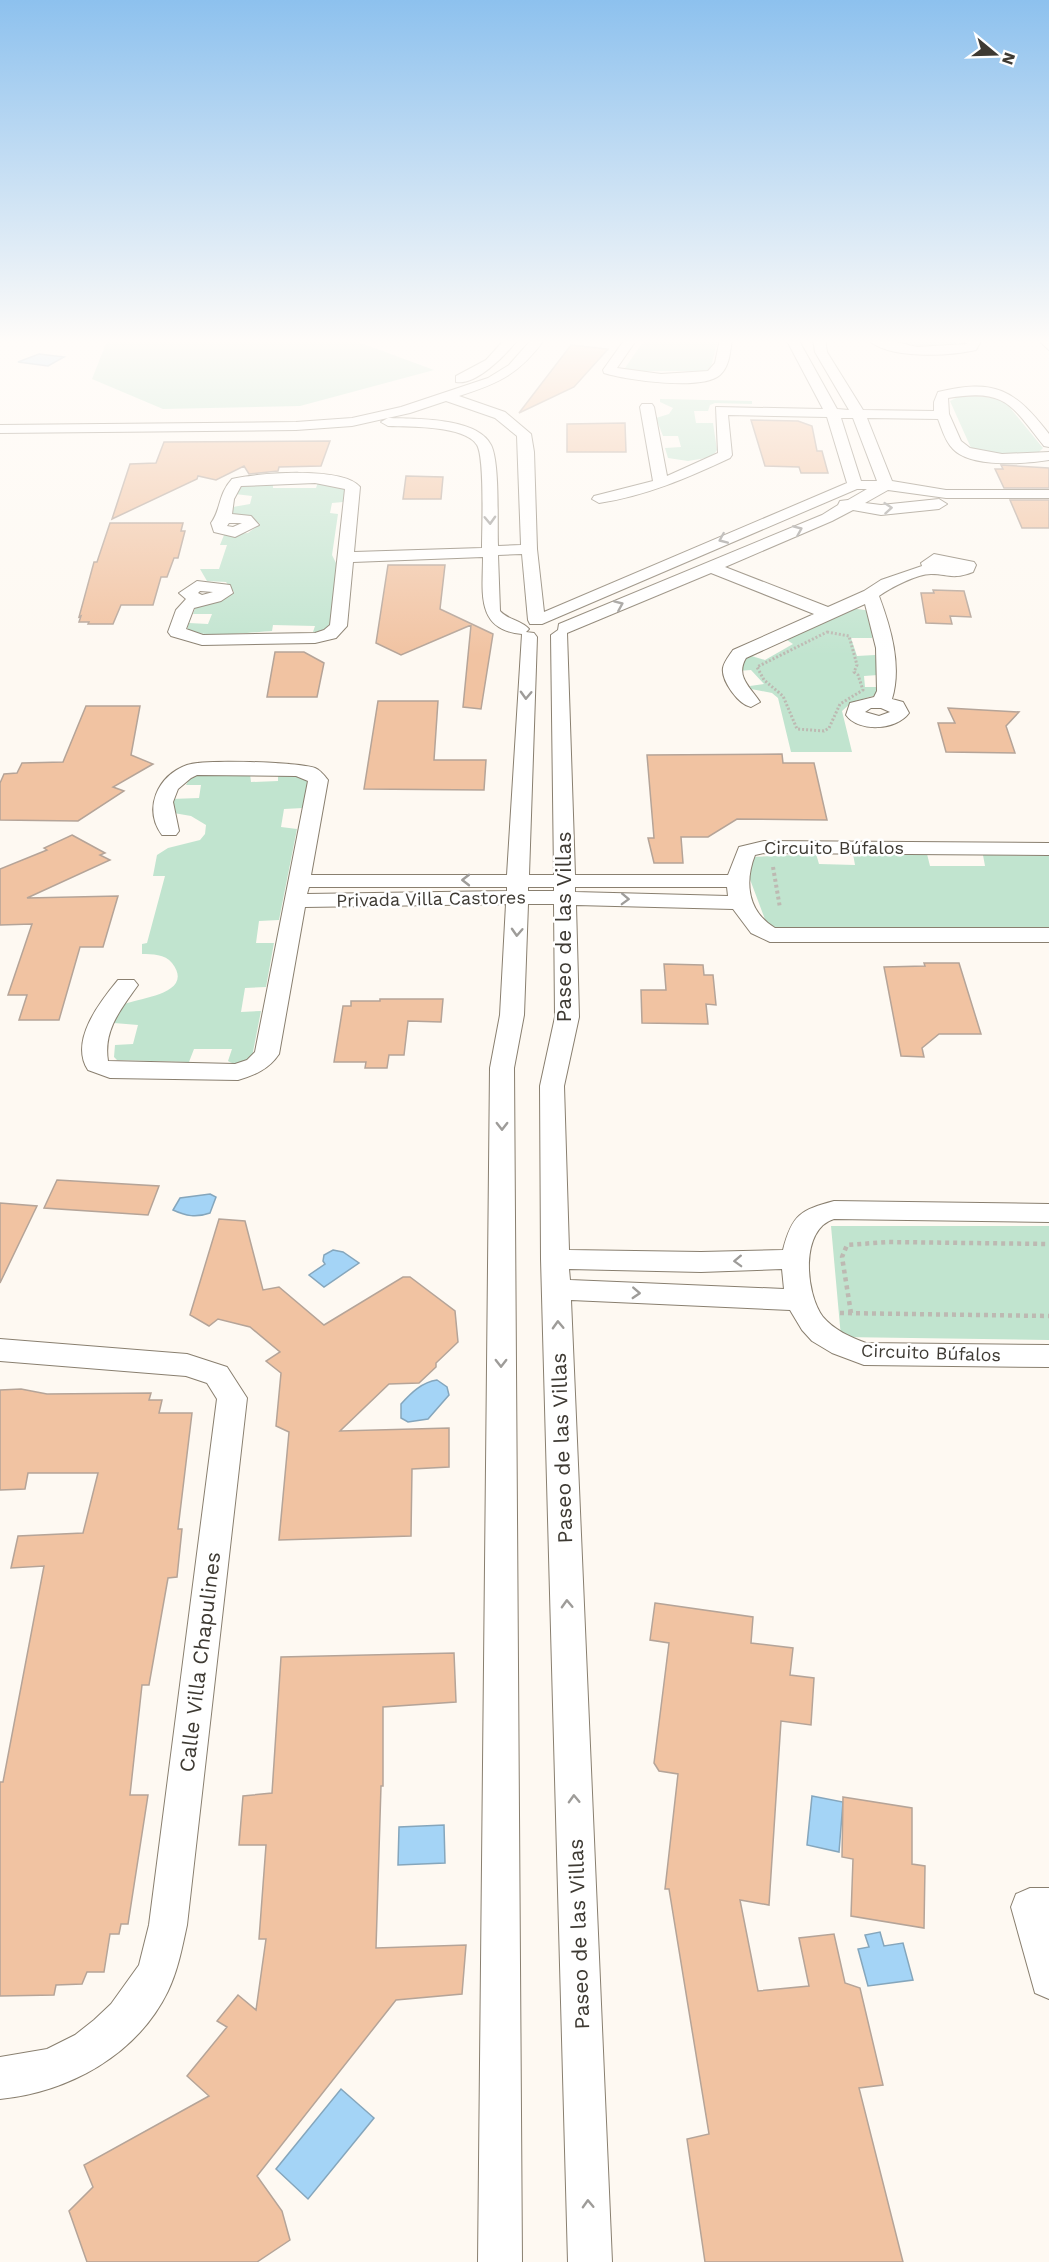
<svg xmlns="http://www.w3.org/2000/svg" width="1049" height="2262" viewBox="0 0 1049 2262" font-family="'Work Sans',sans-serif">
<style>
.green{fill:#c1e4cf}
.water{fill:#a4d4f6;stroke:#85a6bc;stroke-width:1.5}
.building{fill:#f1c3a2;stroke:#b5a498;stroke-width:1.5}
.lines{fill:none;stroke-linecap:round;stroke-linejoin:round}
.street-casing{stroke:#897f6f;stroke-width:2}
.path-far2{stroke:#bdb9b2;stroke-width:3;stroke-dasharray:2 2;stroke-linecap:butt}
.path-far1{stroke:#bdb9b2;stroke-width:4;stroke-dasharray:3 3;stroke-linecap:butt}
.path{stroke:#bdb9b2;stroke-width:4.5;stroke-dasharray:4 4;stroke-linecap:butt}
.street{fill:#fff;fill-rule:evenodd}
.oneway{stroke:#9e9c99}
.labels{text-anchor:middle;stroke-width:5;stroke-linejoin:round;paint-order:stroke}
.street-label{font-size:18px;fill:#3e3a33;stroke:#fff}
.near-street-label{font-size:21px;fill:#3e3a33;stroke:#fff}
</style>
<rect width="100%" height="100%" fill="#fef9f2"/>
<!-- green -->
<path class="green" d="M137,339h213l84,31 -134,36 -137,3 -71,-30 15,-38z
M645,339h73l-8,32h-87z
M885,339h74l1,1 -5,5 -43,2z
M974,396l29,3 40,49 -4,4 -45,2 -23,-6 -21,-47 8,-4z
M660,399l92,2v3l-37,-1 -5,2 -2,6h-14l2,12h17l4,27 -5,7 -24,4 -20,-3 -3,-10 16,-1 -3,-11h-15l-7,-18 13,-4 4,-6 -13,-6z
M318,482l27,5 -2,15 -11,1 -2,10 8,1 -6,41 8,16 -8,54 -8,7h-11l2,-6 -42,-1 -1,6c-18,1 -74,8 -85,-2l2,-6 19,1 4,-10h-19l4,-11 29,-5 8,-6 -8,-10 -19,-1 -7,-12h19l8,-24h-7l4,-10 24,-2 12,-9 -9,-7 -24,-4v-5l23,-4 2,-8 -17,-2 3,-9 35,-2v5h43z
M851,608l20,3 1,27h-21l6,18 18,-1 3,20 -14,1 1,11h13l2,7 -28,8 -10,9 10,41h-61l-13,-54 -6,-5 -21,-4 -1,-3 14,-2 -13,-14 -14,1 4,-11 7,-5 17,5 28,-16 -9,-6z
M278,773l31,5 -6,30 -19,1 -3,18 16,2 -18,91 -20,1 -3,22h18l-8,44 -21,1 -4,24 20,-1 -9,46c-8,5 -15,10 -24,4l4,-12h-38l-5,13 -72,-2 -3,-3 1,-12 18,-1 5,-19 -24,-2 -2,-5c4,-4 8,-11 13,-14 13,-6 71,-10 47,-41 -7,-9 -20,-9 -30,-9v-10l5,-1 18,-67h-12l4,-21 11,-7 32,-8 5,-6 1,-9 -15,-9 -23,-4 3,-13 28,-1 2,-13h-15l6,-11h58l1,8 27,-1z
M816,854l3,10 36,1 -2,-11h74l3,12h55l-2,-11 66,1v74h-280l-21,-56 3,-17z
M831,1226h218v114l-208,-3z"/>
<!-- water -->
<path class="water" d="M39,354l25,3 -16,9 -30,-4z
M210,1194l6,3 -6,16c-14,5 -24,3 -37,-3l7,-12z
M333,1250l10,2 16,11 -35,24 -15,-12 16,-11 -2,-3 1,-6z
M437,1380l10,7 2,8 -21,24 -20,3 -7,-4v-14c10,-11 21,-22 36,-24z
M812,1796l31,6 -4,50 -32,-7z
M444,1825l1,38 -47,2 1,-38z
M880,1932l4,14 19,-3 10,37 -45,6 -10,-37 11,-2 -4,-12z
M341,2089l33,29 -66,81 -32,-30z"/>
<!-- building -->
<path class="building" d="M571,345l37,4 -34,38 -55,26z
M751,420l47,1 14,5 5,25h5l6,22h-27l-2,-6 -34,-1z
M625,423l1,29h-59v-28z
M330,441l-9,25 -42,1 -1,4 -29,3 -5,-8 -28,14 -18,-4 -1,3 -85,40 18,-55 26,-1 8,-21z
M1001,465l48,3v20h-45l-9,-19h8z
M406,476l37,1 -2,22h-38z
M1010,500h39v28h-27z
M110,523h73l-2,8h4l-7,27h-4l-7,19h-6l-8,28h-32l-8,19h-25l1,-2h-10l2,-6 -2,1 15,-55h3z
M388,565h57l-5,44 53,25 -12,75 -18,-2 8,-82 -70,30 -25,-12z
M933,590l31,1 7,26 -21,-1 2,8 -26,-1 -5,-30h13z
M275,652h29l20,11 -7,34h-50z
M378,701h60l-4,59h52l-2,30 -120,-1z
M86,706h54l-9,49 22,9 -40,23 11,4 -46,30 -78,-1v-37l4,-9 13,-1 5,-10 41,-1z
M948,708l71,4 -13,14 9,27 -69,-1 -8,-29h17z
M782,754l1,9h31l13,57 -90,-1 -29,18h-27l2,26h-29l-6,-25h6l-7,-83z
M72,835l33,18 -5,2 10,5 -83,38 91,-2 -15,51h-23l-21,73h-40l8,-25h-19l24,-71 -32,1v-56l47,-19 -3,-2z
M924,963h35l22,71h-42l-17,14 2,9 -23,-1 -17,-89 41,-1z
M664,964l39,1 1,10h9l3,30 -10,-1 2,20 -66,-1 -1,-33h25z
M380,999h63l-2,23 -33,-1 -4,34h-15l-2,13h-22l1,-6h-32l9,-56h8v-5h29z
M57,1180l102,6 -11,29 -104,-7z
M0,1203l37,3 -37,77z
M219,1219l26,2 18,69 16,-3 45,38 79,-48h7l45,34 3,31 -22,21v4l-17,16 -30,1 -49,47 109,-3v39l-37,2 -1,67 -132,4 10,-108 -13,-6 5,-53 -15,-12 14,-9 -30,-25 -32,-8 -9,7 -19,-11z
M21,1389l26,5 104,-1 -2,7h13l-3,13h33l-14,116h4l-5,48 -9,1 -19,107h-7l-12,110h18l-20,129h-7l-2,10h-9l-6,38h-17l-5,12 -26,1 -2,10 -54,1v-214h3l41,-216 -33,2 7,-32 65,-3 15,-60h-70l-3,16 -25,1v-100z
M655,1603l98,14 -2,26 42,5 -3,27 24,3 -3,47 -30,-4 -12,184 -29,-5 18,91 51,-5 -10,-48 35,-4 11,49 15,5 23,97 -24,3 44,174h-198l-18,-123 22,-5 -40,-245h-4l13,-115 -19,-3 -5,-8 15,-120 -19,-3z
M454,1653l2,49 -73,5v79h-2l-5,162 90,-3 -4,49 -66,6 -139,176 25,35 8,29 -33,22h-170l-18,-51 24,-24 -9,-22 125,-69 -22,-20 40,-49 -10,-6 21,-26 18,15 10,-71h-7l7,-94h-27l4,-49 29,-3 9,-136z
M843,1797l69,11v56l13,2 -1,62 -73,-12 2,-57 -11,-2z"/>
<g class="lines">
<!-- street casing -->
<g class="street-casing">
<path id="street" d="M505,339h13c-11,15 -42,47 -62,43v-6l30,-16z
M532,339h13c-26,35 -45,44 -86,57l46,16 26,22 3,18 3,97 7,63 303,-129 -20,-66 -99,-2 4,40 -2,3c-43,20 -84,38 -131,45l-7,-4 2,-3 59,-15 -13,-74 2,-3h10l2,3 13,69 51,-23 -2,-46 107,2 -37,-70h12l39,70 12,1 -34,-58 -2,-13h12l2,13 36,58 71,1v-9l4,-10c57,-14 77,-2 111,42v13l-5,-1c-33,-41 -38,-58 -96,-48l1,16 12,27 9,7 32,6 47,-2v8c-24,4 -78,8 -96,-11 -8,-8 -11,-20 -15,-30l-71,-1 25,63 54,9h103v8h-103l-58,-8 -23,13 16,2 58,-6 8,5 -8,5 -58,6 -28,-5 -21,11 -107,46 103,40 36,-16 17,-11 41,-14 -1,-3 13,-9 40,8 2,3 -3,7c-21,8 -24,2 -42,2 -14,0 -41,14 -52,22 12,32 23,70 13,103l11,3 6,11c-12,17 -50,20 -63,2l4,-12 24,-6 3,-6 -1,-43 -11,-44 -119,54c-11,18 4,29 14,44l-9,5c-12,-2 -30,-26 -28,-39 1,-6 6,-12 10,-18l81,-36 -103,-41 -144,60 8,242h153l11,-28 25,-6 285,2v12l-285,-2 -9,2c-11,28 -7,57 20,73h274v14h-279l-19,-9 -18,-24 -157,-4 3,112 -15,69 5,164 132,2 82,-2c9,-36 18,-40 51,-49l215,3v18l-215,-3c-34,10 -29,74 -11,98 11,13 27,20 43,26l183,2v22l-185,-2 -32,-12 -20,-12 -10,-11 -12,-20 -219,-10 41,962h-44l-27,-1003 -1,-173 15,-69 -1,-113h-26l-4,111 -10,53 8,1194h-44l12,-1194 10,-53 6,-111 -201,3 -26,147c-10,15 -24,21 -41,26l-128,-2 -22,-8c-19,-29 12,-68 30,-90h16l4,5c-17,24 -35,45 -30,76l127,3 12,-4 8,-8 53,-271 -12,-5 -99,-1 -6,3 -13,11 -5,13 6,29 -3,4h-14c-19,-26 -5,-59 25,-70 17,-6 109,-3 128,3 5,2 9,7 13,12l-17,95h196l15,-241c-47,-4 -39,-43 -39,-77l-130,5 -6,64 -11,12 -21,5 -113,2 -31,-9 -3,-4 8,-22 10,-11 -7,-6 18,-12 33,4 3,8 -12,8 -27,7 -8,21 17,6 112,-2 9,-3 6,-5 15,-136 -30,-6 -74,3 -7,13 -2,15 19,2 8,9 -24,12 -21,-5 -3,-9c10,-13 7,-29 21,-44 25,-6 111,-13 128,8l-6,65 128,-4c0,-19 3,-90 -5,-103 -12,-20 -68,-18 -89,-19l-7,-4 7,-4c27,1 89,-1 103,27 9,18 6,78 7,101l23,-1 -4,-109 -22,-18 -49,-17 -36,12 -58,13 -56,4 -296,3v-8l296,-3 56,-4 49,-11 87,-29 21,-13zM841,418h12l24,63h-16zM857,489h10l-19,11 -8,1 -2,4 -16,10 -263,109 -1,6 -7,5 3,240h-25l8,-238 -3,-4 -8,-1 3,-3c-8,-9 -21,-9 -29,-18l-2,-56 24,-1 6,66 2,4h12zM229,523h13l-9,4 -6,-1zM200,591l13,1 -11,3 -4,-2zM871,708h10l9,4 -11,4 -14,-4zM309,887h198v4l-200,3zM528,887h26v4h-26zM575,887h152l1,9 -153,-4zM569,1269l132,3 81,-3 2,20 -214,-9z
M625,339h12l-20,29 44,6 47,-3 7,-8 5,-24h12c-2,12 -2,27 -12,36 -18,16 -94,5 -116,-2l-1,-3z
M867,339h16l34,8 50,-3 -4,-5h14l3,4 -4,7c-27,6 -87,10 -109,-11z
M1037,339h12v11z
M0,1339l187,15 40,13 20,31 -60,527c-5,23 -9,45 -19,66 -31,64 -99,101 -168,108v-42l47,-8 28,-14 19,-15 17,-16 28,-39 10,-40 68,-526 -10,-16 -21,-7 -186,-15z
M1030,1888h19v111l-14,-6 -24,-86 5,-13z"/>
</g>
<!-- path-far2 -->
<path class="path-far2" d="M827,632l22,4 8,29 -3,7 4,3 5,15 -23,14 -11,24 -5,3 -27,-2 -14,-33 -19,-16 -7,-13z"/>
<!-- path-far1 -->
<path class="path-far1" d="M773,867l7,41"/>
<!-- path -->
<path class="path" d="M840,1313l209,3
M851,1313l-9,-56 5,-12 40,-3 162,2"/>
<!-- street -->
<use href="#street" class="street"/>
</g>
<!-- one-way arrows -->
<defs><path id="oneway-chevron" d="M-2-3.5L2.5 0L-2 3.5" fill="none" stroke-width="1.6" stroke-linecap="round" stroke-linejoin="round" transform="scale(1.5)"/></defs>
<g class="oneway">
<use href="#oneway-chevron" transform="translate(888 508) rotate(-5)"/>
<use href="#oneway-chevron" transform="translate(490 520) rotate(88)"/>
<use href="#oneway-chevron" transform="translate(798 530) rotate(-23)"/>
<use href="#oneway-chevron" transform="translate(723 539) rotate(157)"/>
<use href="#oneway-chevron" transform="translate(619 605) rotate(-23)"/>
<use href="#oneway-chevron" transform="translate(526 695) rotate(92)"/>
<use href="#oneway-chevron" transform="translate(466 880) rotate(180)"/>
<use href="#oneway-chevron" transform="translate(625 899) rotate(2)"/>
<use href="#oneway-chevron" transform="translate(517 932) rotate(93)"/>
<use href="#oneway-chevron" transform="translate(502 1126) rotate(90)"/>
<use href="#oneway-chevron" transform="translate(738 1261) rotate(178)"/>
<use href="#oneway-chevron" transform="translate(636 1293) rotate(3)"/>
<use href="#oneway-chevron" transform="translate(558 1325) rotate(-92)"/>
<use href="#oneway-chevron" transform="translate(501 1363) rotate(90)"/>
<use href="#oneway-chevron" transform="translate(567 1604) rotate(-92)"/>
<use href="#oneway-chevron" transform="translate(574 1799) rotate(-92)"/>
<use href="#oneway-chevron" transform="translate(588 2204) rotate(-92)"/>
</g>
<!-- sky -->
<linearGradient id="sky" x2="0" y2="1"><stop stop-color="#8dc1ee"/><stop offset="0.52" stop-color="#fffcf9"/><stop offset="1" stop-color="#fffcf9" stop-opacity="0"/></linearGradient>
<rect width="1049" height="656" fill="url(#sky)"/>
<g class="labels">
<!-- street labels -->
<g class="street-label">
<text x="834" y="854">Circuito Búfalos</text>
<text transform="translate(431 899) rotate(-1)" y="6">Privada Villa Castores</text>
<text transform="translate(931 1353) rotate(2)" y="6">Circuito Búfalos</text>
</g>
<!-- near-street labels -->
<g class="near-street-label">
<text transform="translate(564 927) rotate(-90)" y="7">Paseo de las Villas</text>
<text transform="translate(562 1448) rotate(-92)" y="7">Paseo de las Villas</text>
<text transform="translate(200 1662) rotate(-83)" y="7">Calle Villa Chapulines</text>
<text transform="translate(579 1934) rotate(-92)" y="7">Paseo de las Villas</text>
</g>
</g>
<!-- north arrow -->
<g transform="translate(995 54) rotate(109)" stroke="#ffffff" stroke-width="4.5" paint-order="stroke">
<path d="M0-4.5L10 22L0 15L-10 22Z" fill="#3e3a33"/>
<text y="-9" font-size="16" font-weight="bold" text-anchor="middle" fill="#3e3a33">N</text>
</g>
</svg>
